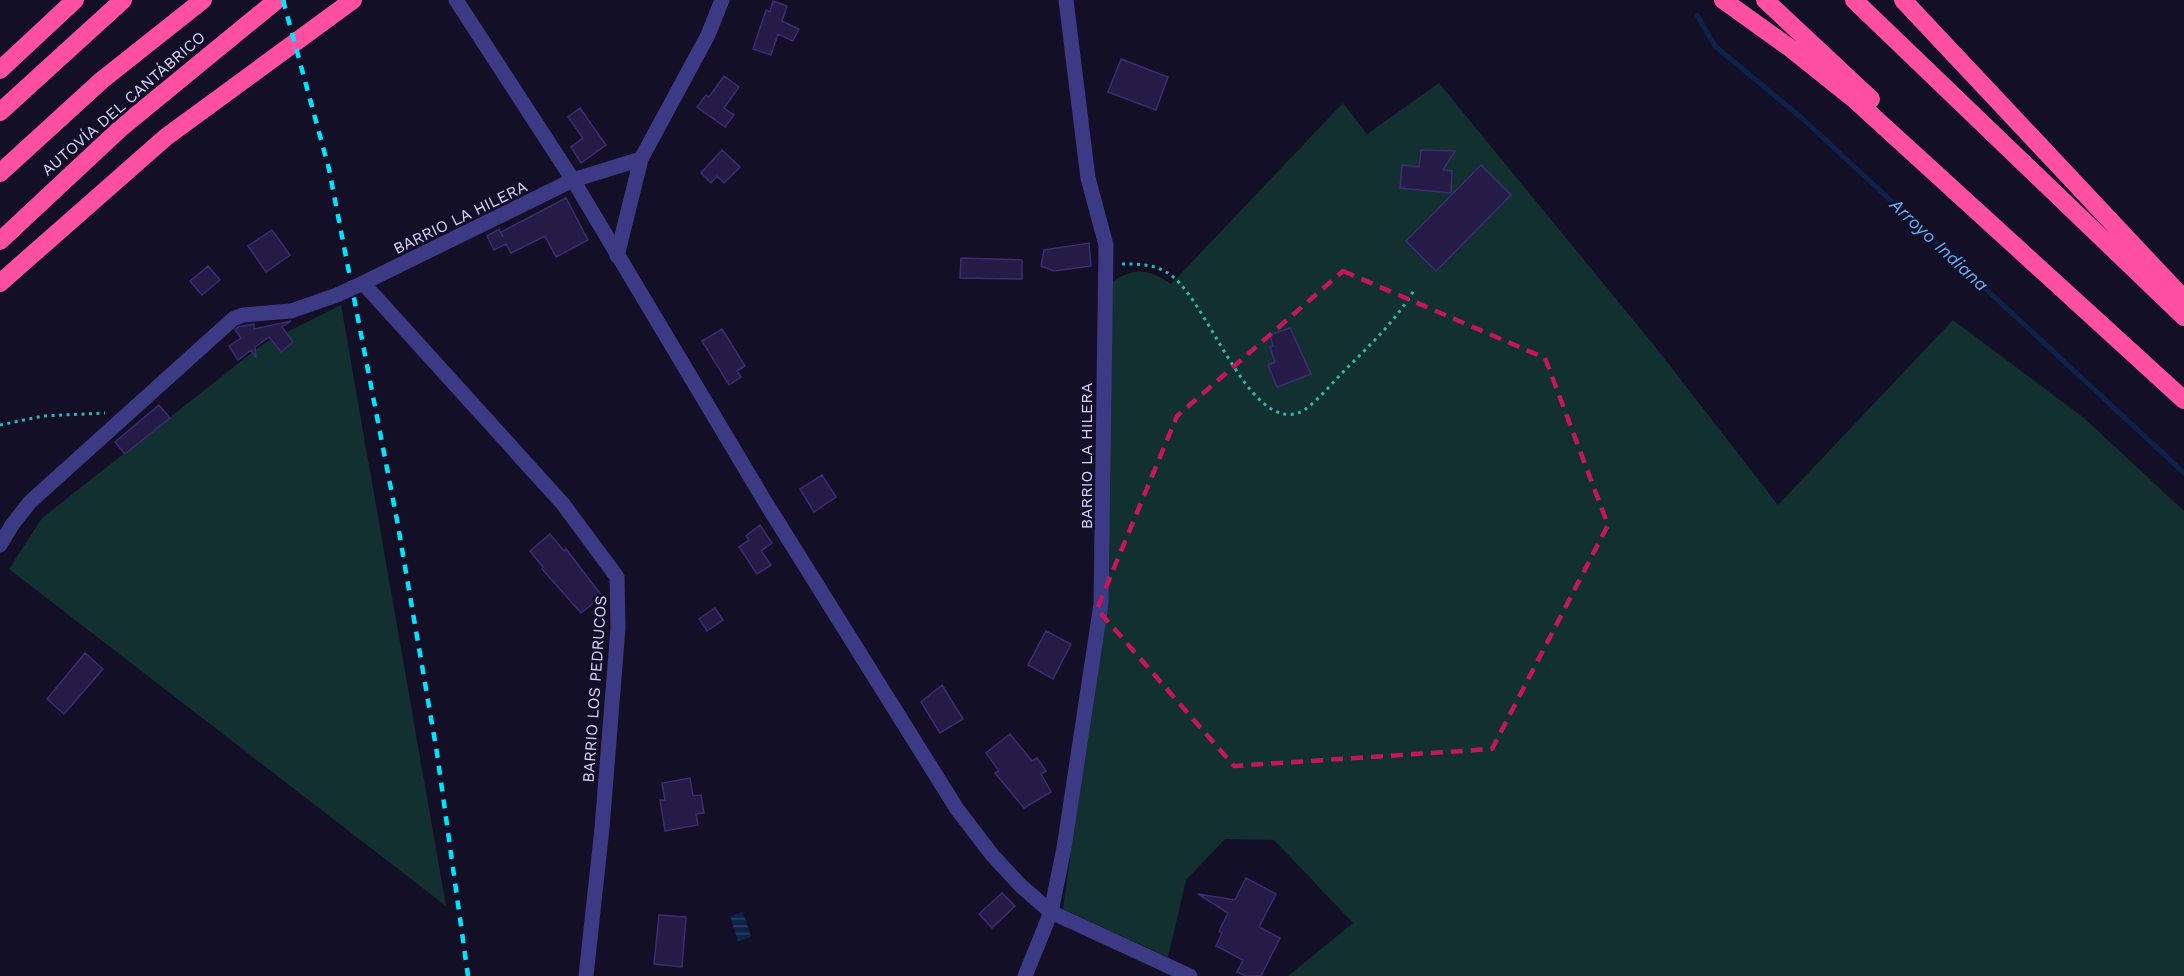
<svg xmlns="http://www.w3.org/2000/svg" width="2184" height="976" viewBox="0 0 2184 976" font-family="'Work Sans',sans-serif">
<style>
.grass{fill:#12302f}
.water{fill:url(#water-rules)}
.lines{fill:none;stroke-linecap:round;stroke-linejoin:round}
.stream{stroke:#0c2248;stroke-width:5}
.building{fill:#241b47;stroke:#3b2d73;stroke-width:1.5}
.path{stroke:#2fb8b0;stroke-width:3;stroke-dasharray:3 4.5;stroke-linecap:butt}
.minor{stroke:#3d3a85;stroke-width:15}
.tertiary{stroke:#3d3a85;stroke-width:15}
.motorway{stroke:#ff4fa3;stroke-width:18}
.rail{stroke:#00e5ff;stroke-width:4.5;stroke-dasharray:9 8;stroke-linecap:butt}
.minor-bridge{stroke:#3d3a85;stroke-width:15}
.marked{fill:none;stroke:#c2185b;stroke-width:4.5;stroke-dasharray:12 8;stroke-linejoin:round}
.labels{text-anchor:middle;stroke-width:6;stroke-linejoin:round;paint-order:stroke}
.street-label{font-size:16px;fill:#d9d4ff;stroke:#130f26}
.water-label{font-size:18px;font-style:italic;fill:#62b6ff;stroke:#130f26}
</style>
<defs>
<pattern id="water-rules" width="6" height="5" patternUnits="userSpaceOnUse" patternTransform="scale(1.5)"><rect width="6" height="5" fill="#0c2248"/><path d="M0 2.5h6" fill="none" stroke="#2f4163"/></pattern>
</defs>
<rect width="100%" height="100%" fill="#130f26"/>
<!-- grass -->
<path class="grass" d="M1439,83l218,266 121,156 175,-185 131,98 100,93v465h-896l65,-53 -79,-83 -49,-1 -39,41 -18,77 -105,-48 41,-296 6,-96v-233c23,-18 38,-15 61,0l172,-181 24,31z
M341,305l105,601 -437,-337 33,-51 221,-174z"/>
<!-- water -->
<path class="water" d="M743,912l8,25 -13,4 -8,-25z"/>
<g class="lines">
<!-- stream -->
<path class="stream" d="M1697,15l18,31 88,73 381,354"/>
</g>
<!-- building -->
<path class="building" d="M773,1l14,5 -5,15 17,8 -6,12 -15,-7 -7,21 -18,-6 13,-39 4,2z
M1121,59l47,18 -12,33 -48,-18z
M724,76l15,11 -15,21 10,7 -9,12 -28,-20 9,-12 3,2z
M580,108l26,37 -25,18 -10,-16 12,-9 -15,-21z
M722,150l18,17 -16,16 -7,-7 -6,7 -10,-10z
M1421,150l34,1 -12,19 9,1 -1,22 -51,-5 2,-23 17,2z
M1481,165l30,30 -75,76 -30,-30z
M566,198l22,42 -32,17 -11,-21 -34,17 -5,-9 -12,6 -7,-14 12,-7 4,8 -2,-5z
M272,230l18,25 -24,17 -18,-26z
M1089,243l2,23 -37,5 -13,-5 3,-16z
M961,258l61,2v19l-62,-1z
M208,266l12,14 -18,15 -12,-14z
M291,321l-9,6 11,15 -12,10 -12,-15 -14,10 1,10 -5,-7 -13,10 -9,-14 12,-8 -6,-8 3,-3 16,-3v5z
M1290,328l21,46 -34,13 -9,-22 7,-3 -5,-15 3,-1 -3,-11z
M722,329l23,37 -8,5 4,6 -12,8 -27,-44z
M159,405l11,13 -45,36 -10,-12z
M822,475l14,22 -22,15 -14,-23z
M760,525l12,18 -11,8 10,14 -14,9 -18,-27 10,-7 -3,-4z
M550,534l14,17 2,-2 36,47 -21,17 -39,-44 1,-2 -13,-16z
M715,608l8,12 -16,11 -8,-12z
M1046,631l25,13 -18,35 -25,-14z
M85,653l18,16 -39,45 -17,-15z
M942,685l21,34 -23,14 -19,-31z
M1010,734l22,27 5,-3 9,13 -5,3 10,18 -27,16 -29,-35 4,-2 -13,-18z
M690,778l3,18 8,-1 3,18 -8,1 2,11 -33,6 -5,-31h5l-3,-17z
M1246,878l30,16 -17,33 21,11 -19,38h-15l-9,-4 6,-12 -27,-14 6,-13 -3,-2 9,-18 -30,-19 37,6z
M1002,893l13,13 -23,22 -13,-14z
M659,915l27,2 -4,50 -28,-3z"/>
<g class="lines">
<!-- path -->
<path class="path" d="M1122,264c15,0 31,0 44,8 40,21 80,158 132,141 13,-4 34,-30 44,-40 26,-26 53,-51 72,-83
M0,425l43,-9 62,-3"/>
<!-- minor -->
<path class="minor" d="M617,256l24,-97 67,-124 14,-35
M0,545l12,-20 18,-23 203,-183 10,-4 48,-4 46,-16
M586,976l16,-148 16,-200 -1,-51 -54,-73 -200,-221 210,-103 68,-21
M1025,976l26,-64 13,-64 37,-244 5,-359 -18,-67 -22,-178"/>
<!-- tertiary -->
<path class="tertiary" d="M456,0l117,180 191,320 193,309 36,47 28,30 30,26 139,64"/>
<!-- motorway -->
<path class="motorway" d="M1723,0l67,48 65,52 329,300
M1765,0l106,99
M1854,0l330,317
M1903,0l281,299
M0,70l75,-70
M0,112l123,-112
M0,173l102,-93 101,-80
M0,241l122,-114 155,-127
M0,283l166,-146 187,-137"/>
<!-- rail -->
<path class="rail" d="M283,0l46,169 68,351 40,233 31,223"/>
<!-- minor-bridge -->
<path class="minor-bridge" d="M337,295l26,-12"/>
</g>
<!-- marked area -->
<path class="marked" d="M1343,271l202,87 63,167 -116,224 -258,17 -137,-157 80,-193z"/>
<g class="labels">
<!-- street labels -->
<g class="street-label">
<text transform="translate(123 103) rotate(-41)" y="6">AUTOVÍA DEL CANTÁBRICO</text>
<text transform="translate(460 217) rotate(-26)" y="6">BARRIO LA HILERA</text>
<text transform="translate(1086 456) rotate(-90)" y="6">BARRIO LA HILERA</text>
<text transform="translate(594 689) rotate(-86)" y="6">BARRIO LOS PEDRUCOS</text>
</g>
<!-- water labels -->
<g class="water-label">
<text transform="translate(1939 245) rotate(43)" y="6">Arroyo Indiana</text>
</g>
</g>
</svg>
